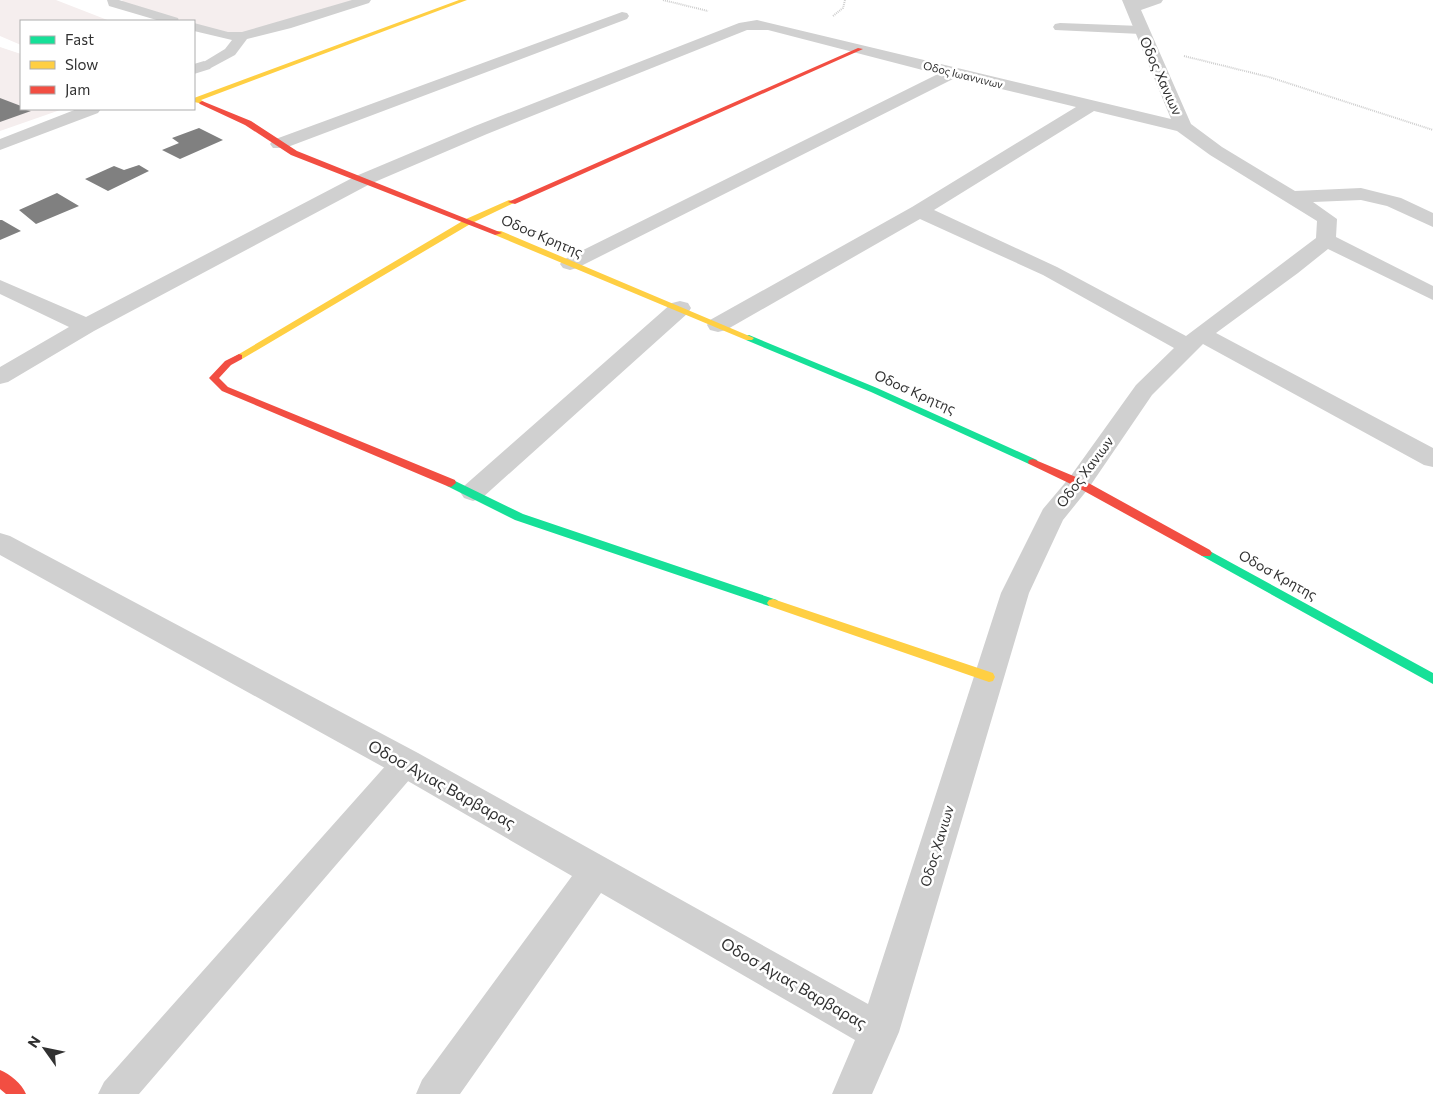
<svg xmlns="http://www.w3.org/2000/svg" width="1433" height="1094" viewBox="0 0 1433 1094" font-family="Commissioner,sans-serif">
<style>
.green{fill:#f5eeee}
.building{fill:#808080}
.lines{fill:none;stroke-linecap:round;stroke-linejoin:round}
.path{stroke:#cecece;stroke-width:2;stroke-dasharray:1 1;stroke-linecap:butt}
.lane{fill:#d0d0d0;fill-rule:evenodd}
.street{fill:#d0d0d0;fill-rule:evenodd}
.fast{fill:#16e098;fill-rule:evenodd}
.slow{fill:#ffcf43;fill-rule:evenodd}
.jam{fill:#f24e42;fill-rule:evenodd}
.labels{text-anchor:middle;stroke-width:5;stroke-linejoin:round;paint-order:stroke}
.far-street-label{font-size:11px;fill:#313131;stroke:#fff}
.street-label{font-size:14px;fill:#313131;stroke:#fff}
.near-street-label{font-size:16px;fill:#313131;stroke:#fff}
</style>
<rect width="100%" height="100%" fill="#fff"/>
<!-- green -->
<path class="green" d="M0,0h56l54,21h-89v24l-21,-9z
M122,0h240l-112,35 -32,-4 -24,-7v-3h-10l-60,-17z
M0,47l21,7v55h42l-63,22z"/>
<!-- building -->
<path class="building" d="M0,98l21,8v3l10,2 -31,11z
M199,128l24,12 -43,19 -18,-9 17,-7 -7,-5z
M139,165l10,6 -41,20 -23,-12 29,-13 10,4z
M57,193l22,13 -43,18 -17,-14z
M0,220h2l19,11 -21,9z"/>
<g class="lines">
<!-- path -->
<path class="path" d="M663,0l45,11
M833,16l10,-8 2,-8
M1184,56l85,21 164,53"/>
<!-- lane -->
<path class="lane" d="M107,0h12l59,18 1,3h-19l-51,-15z
M352,0h19l-2,3 -78,25 -44,11 -12,16 -26,14h-10l-2,-3 28,-17 7,-9 -38,-9v-8l34,9h14z
M1060,23l81,3 7,4 -7,4 -86,-4 -2,-3 2,-3z
M406,751l10,3 4,9 -4,9 -277,322h-41l6,-12 292,-328z"/>
<!-- street -->
<path class="street" d="M1122,0h41l-2,3 -20,7 50,114 31,23 73,44 66,-3 40,10 32,15v14l-46,-21 -26,-6 -48,2 24,17 -1,18 97,49v14l-105,-51 -30,24 -82,60 217,115v19l-9,-2 -221,-121 -51,51 -64,94 -25,31 -34,73 -130,439 -27,62h-40l23,-54 -254,-147 -141,201h-44l6,-14 150,-204 -178,-103 -394,-218v-22l10,3 408,217 450,251 133,-411 42,-84 27,-32 66,-92 38,-37 -131,-73 -123,-56 -194,111 -8,2 -8,-2 -3,-5 3,-5 202,-113 164,-100 -121,-29 -378,190 -7,2 -7,-2 -3,-4 3,-4 375,-186 -170,-44h-21l-260,104 -117,50 -276,147 -86,51 -8,2v-17l69,-40 -69,-33v-14l86,37 270,-141 119,-50 264,-103 18,-3 414,99zM1094,111l83,20 33,24 107,66 -1,17 -130,98 -129,-69 -123,-57z
M622,12l5,1 2,3 -2,3 -342,129h-12l-3,-4 3,-4z
M204,61l8,5 -2,3 -16,5v-10z
M77,109h24l-3,4 -98,37v-11z
M680,301l8,2 3,5 -3,5 -206,185 -9,3 -9,-3 -4,-6 4,-6 208,-183z"/>
<!-- fast -->
<path class="fast" d="M749,335l128,53 160,72 1,2 -1,2h-8l-158,-72 -125,-52v-4z
M451,479l72,35 254,86 2,3 -2,3h-8l-254,-86 -68,-34 -1,-3z
M1206,549l227,124v11l-231,-128 -2,-3 2,-3z"/>
<!-- slow -->
<path class="slow" d="M459,0h8l-266,100 3,2v2l-10,-2v-4z
M509,200l7,2 -44,21 -230,136h-6l-2,-2 232,-138z
M495,231h6l253,107 -2,2h-6l-251,-105z
M773,599l220,74 2,4 -2,4 -4,1 -220,-76 -2,-3 2,-3z"/>
<!-- jam -->
<path class="jam" d="M858,48l5,1 -348,155 -7,-2z
M202,101l49,20 46,30 205,82 -7,2 -204,-80 -46,-30 -45,-21 -1,-1z
M239,354l3,1v4l-11,6 -12,13 9,9 227,93 1,3 -5,4 -4,-1 -225,-95 -13,-13 16,-17z
M1033,459l50,21 127,70 2,3 -2,3h-8l-127,-70 -46,-22 -1,-2 1,-2z
M0,1070c10,4 22,14 26,24h-20l-6,-5z"/>
</g>
<g class="labels">
<!-- far-street labels -->
<g class="far-street-label">
<text transform="translate(963 75) rotate(14)" y="4">Οδος Ιωαννινων</text>
</g>
<!-- street labels -->
<g class="street-label">
<text transform="translate(1161 76) rotate(66)" y="5">Οδος Χανιων</text>
<text transform="translate(542 236) rotate(23)" y="5">Οδοσ Κρητης</text>
<text transform="translate(915 392) rotate(24)" y="5">Οδοσ Κρητης</text>
<text transform="translate(1085 472) rotate(-53)" y="5">Οδος Χανιων</text>
<text transform="translate(1278 575) rotate(29)" y="5">Οδοσ Κρητης</text>
<text transform="translate(937 846) rotate(-73)" y="5">Οδος Χανιων</text>
</g>
<!-- near-street labels -->
<g class="near-street-label">
<text transform="translate(442 784) rotate(29)" y="6">Οδοσ Αγιας Βαρβαρας</text>
<text transform="translate(794 983) rotate(30)" y="6">Οδοσ Αγιας Βαρβαρας</text>
</g>
</g>
<!-- legend -->
<rect x="20" y="20" width="175" height="90" fill="#ffffff" stroke="#adadad"/>
<rect x="30" y="36" width="25" height="8" fill="#16e098" stroke="#adadad"/>
<text x="65" y="45" font-size="15" fill="#313131">Fast</text>
<rect x="30" y="61" width="25" height="8" fill="#ffcf43" stroke="#adadad"/>
<text x="65" y="70" font-size="15" fill="#313131">Slow</text>
<rect x="30" y="86" width="25" height="8" fill="#f24e42" stroke="#adadad"/>
<text x="65" y="95" font-size="15" fill="#313131">Jam</text>
<!-- north arrow -->
<g transform="translate(45 1049) rotate(303)" stroke="#ffffff" stroke-width="4" paint-order="stroke">
<path d="M0-4L9 19L0 12L-9 19Z" fill="#313131"/>
<text y="-8" font-size="14" font-weight="bold" text-anchor="middle" fill="#313131">N</text>
</g>
</svg>
